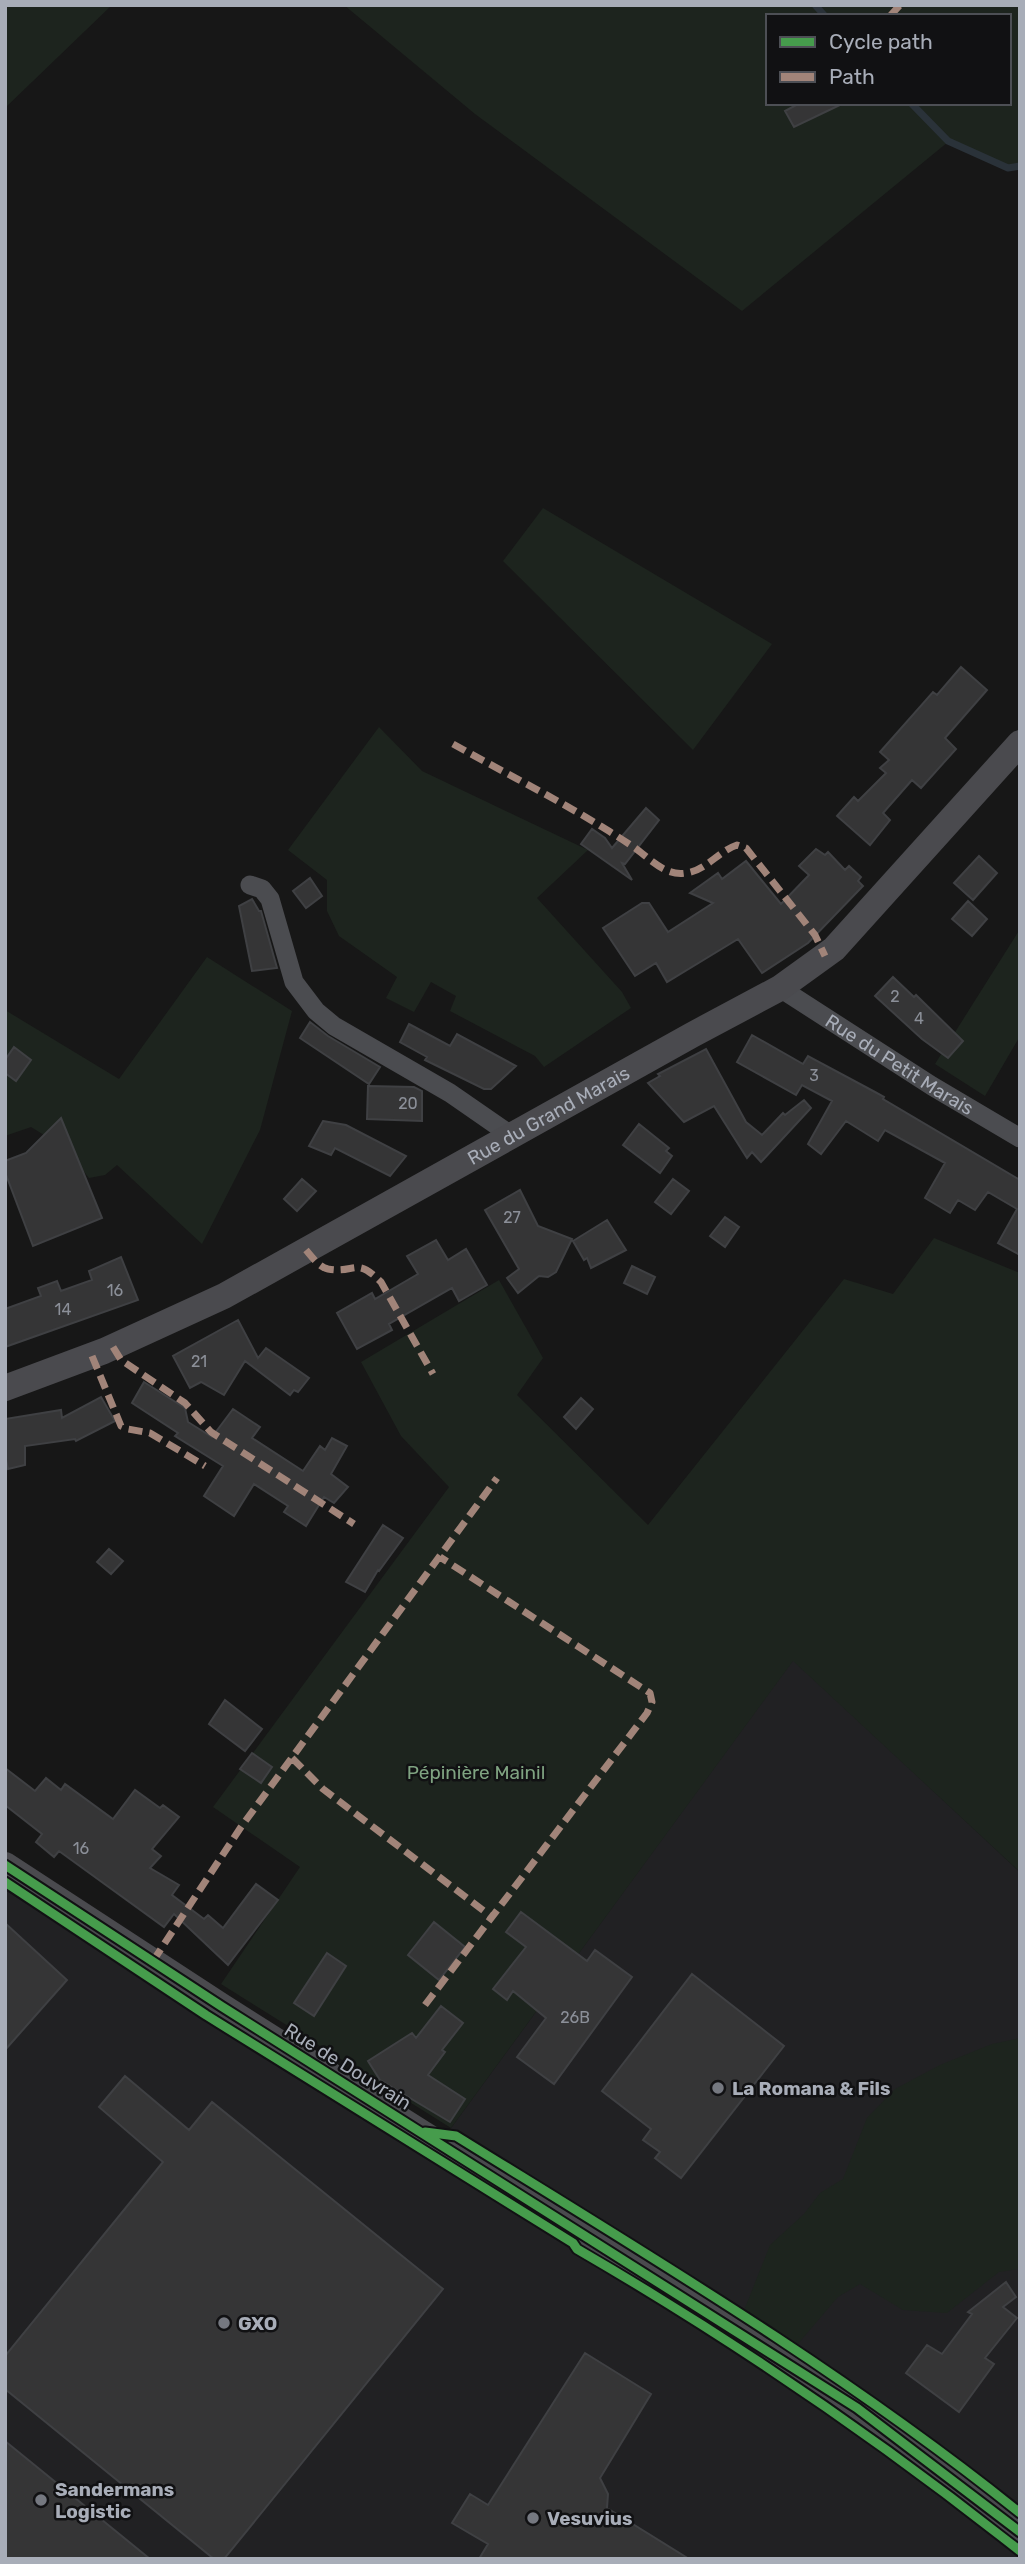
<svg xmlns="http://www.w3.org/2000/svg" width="1025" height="2564" viewBox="0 0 1025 2564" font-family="Rubik,sans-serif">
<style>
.built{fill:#212123}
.green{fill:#1d241e;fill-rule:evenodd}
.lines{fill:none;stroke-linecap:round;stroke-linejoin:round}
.stream{stroke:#2a3239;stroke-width:7}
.building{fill:#353536;stroke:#3f4043;stroke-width:2}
.street{stroke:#4b4c50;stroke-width:19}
.secondary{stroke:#4a4a4e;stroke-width:26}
.quiet{stroke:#a18479;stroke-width:7;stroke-dasharray:14 7;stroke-linecap:butt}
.cycleway-casing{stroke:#111113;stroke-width:13}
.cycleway{stroke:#469c4c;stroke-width:9}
.poi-dot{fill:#757880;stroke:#111113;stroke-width:2.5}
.labels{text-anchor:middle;stroke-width:5;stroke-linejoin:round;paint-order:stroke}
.number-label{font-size:16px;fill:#8b8f98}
.street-label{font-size:19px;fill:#a8adb8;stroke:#111113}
.park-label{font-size:19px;fill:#7fa381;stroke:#111113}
.poi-label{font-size:19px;font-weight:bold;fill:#a8adb8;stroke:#111113;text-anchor:start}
</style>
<rect width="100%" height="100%" fill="#171717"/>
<!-- built -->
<path class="built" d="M793,1660l227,212v687h-1015v-669l412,262 34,-24z"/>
<!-- green -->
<path class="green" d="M5,5h107l-106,102z
M344,5h676v161l-12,2 -60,-26 -206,169 -267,-197zM768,16h241v87h-241z
M543,508l229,136 -79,106 -190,-189z
M379,727l43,44 166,79 -51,48 85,94 9,16 -87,59 -9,-11 -85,-45 6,-15 -25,-14 -17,30 -28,-14 11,-21 -58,-41 -12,-25v-31l-39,-30z
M1020,929v107l-35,60 -50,-32z
M207,957l85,54 -32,119 -58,114 -85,-79 -12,10 -16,3 -24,-30 -34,-21 -26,9v-126l114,69z
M934,1238l86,35v599l-227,-211 -342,467 -230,-144 79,-117 -87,-60 236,-320 -48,-51 -40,-74 138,-82 44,78 -26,37 131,130 196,-246 49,15z
M1020,2038v235l-2,-4 -19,3 -52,41 -44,-3 -43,-26 -22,13 -41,48 -54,-32 27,-68 34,-31 16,-21 23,-14 24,-61 28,-29 45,-24 52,-21z"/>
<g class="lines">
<!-- stream -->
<path class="stream" d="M815,5l10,11
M911,103l37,38 60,27 12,-2"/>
</g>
<!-- building -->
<path class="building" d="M800,103h44l-50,24 -9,-16z
M961,667l26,23 -42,48 11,11 -35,39 -9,-8 -29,33 7,7 -20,25 -33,-29 17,-19 4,4 28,-28 -6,-5 9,-8 -9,-8 53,-60 4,3z
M646,808l13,12 -34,44 -3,-1 10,17 -51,-36 11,-15 13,9 7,10z
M816,849l9,6 3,-3 17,18 4,-4 12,11 -3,4 5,5 -55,57 -46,30 -24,-34 -71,43 -11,-19 -21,13 -32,-48 39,-25h7l19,29 45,-29 -23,-10 28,-20 4,6 24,-18 35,43 28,-29 -10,-9z
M979,856l18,17 -24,27 -19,-17z
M310,878l12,18 -16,12 -13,-17z
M252,899l7,12h2l16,57 -25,3 -13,-65z
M968,901l19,18 -15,17 -20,-17z
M893,977l21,20 2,-2 47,46 -15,17 -26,-19 -47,-43z
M310,1022l18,14 52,31 -11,17 -69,-46z
M409,1024l41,22 7,-12 59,32 -25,23h-7l-59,-29 2,-3 -27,-15z
M752,1035l51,29 5,-8 67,36 9,5 -1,2 137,81v75l-22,-12 19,-34 -29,-17 -13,18 -17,-10 -8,13 -25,-15 20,-35 -60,-33 -7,11 -32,-20 -25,33 -13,-10 24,-43 -30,-16 -6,10 -59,-33z
M14,1047l17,13 -15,21 -11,-8v-13z
M706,1049l40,73 16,13 21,-22 2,2 19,-15 7,8 -50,54 -9,-10 -5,6 -33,-52 -30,16 -36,-39 12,-7 -2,-2z
M368,1086l46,1 8,4v30l-55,-2z
M61,1118l41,100 -69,28 -28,-74v-11l21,-8z
M323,1121l23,4 60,31 -16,20 -55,-28 -4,7 -22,-9z
M639,1124l30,24 -3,3 6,5 -12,17 -37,-28z
M302,1179l14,12 -19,20 -13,-12z
M673,1179l16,12 -18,23 -16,-12z
M520,1190l18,36 34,13 -16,33 -8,5 -9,-1 -21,17 -11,-15 12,-9 -34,-59z
M725,1217l14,10 -14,20 -15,-11z
M607,1220l19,30 -35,18 -4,-10 -3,2 -11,-19z
M436,1240l12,20 18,-11 21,36 -28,16 -7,-13 -63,36 3,6 -35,19 -20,-36 35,-20 3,6 43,-25 -11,-18z
M121,1257l17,43 -133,47v-38l36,-13 -3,-8 19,-7 4,10 31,-11 -3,-9z
M632,1266l23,11 -8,17 -23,-11z
M238,1320l20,38 8,-10 43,30 -11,14 -4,-2 -4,5 -45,-34 -21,34 -23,-13 -11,6 -17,-32z
M144,1382l41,26 3,14 24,15 21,-28 27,18 -8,11 51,33 17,-25 5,4 7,-12 15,8 -16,28 17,13 -14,16 -10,-6 -18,29 -22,-14 4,-6 -34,-22 -20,32 -30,-20 19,-30 -48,-30 3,-3 -46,-30z
M101,1397l14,24 -39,20 -1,-2 -50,7v19l-17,4 -3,-14v-36l56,-9 1,8z
M581,1398l12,11 -17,20 -12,-12z
M383,1525l20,13 -24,33 -1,-1 -13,22 -19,-10z
M109,1549l14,12 -12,13 -14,-12z
M225,1700l37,29 -17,22 -36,-27z
M252,1753l20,14 -11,16 -21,-14z
M5,1768l30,23 11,-13 15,12 4,-6 48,35 22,-29 25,18 3,-3 16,12 -27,32 9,7 -11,12 29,17 -7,10 32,24 4,-4 15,13 33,-44 22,16 -50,65 -54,-51 -10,13 -105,-76 -5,6 -18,-15 6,-8 -37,-29z
M521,1912l66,49 8,-11 37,27 -78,107 -37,-27 29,-39 -33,-27 -6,9 -14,-11 33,-42 -20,-15z
M434,1922l31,25 -26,33 -31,-25z
M5,1923l62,57 -62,70z
M327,1953l19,13 -32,50 -20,-13z
M692,1974l92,72 -103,132 -26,-20 5,-6 -17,-12 8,-11 -49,-38z
M441,2006l22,17 -21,27 3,2 -17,23 37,24 -15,23 -70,-42 -12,-19 44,-28 4,5z
M125,2076l64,54 23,-28 231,187 -219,270h-10l-209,-170v-33l158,-194 -64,-55z
M1006,2282l10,15 -13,10 14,11 -32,40 9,6 -35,48 -53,-39 21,-28 15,9 30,-40 -4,-2z
M585,2353l66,41 -51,84 8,16 -1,14 82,51h-210l9,-15 -36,-21 18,-29 18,11z
M5,2441l145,118h-145z"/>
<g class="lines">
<!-- street -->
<g class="street">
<path d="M250,885l12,4 8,10 24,83 22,29 18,15 116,67 62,43"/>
<path id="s1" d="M780,988l152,98 88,52"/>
</g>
<!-- secondary -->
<g class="secondary">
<path id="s2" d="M5,1388l99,-37 120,-55 468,-261 88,-47 54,-39 186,-206"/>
<path d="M5,1865l216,141 636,402 163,124"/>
</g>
<!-- quiet -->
<path class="quiet" d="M890,16l10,-11
M453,744c61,34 124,65 182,104 14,10 31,29 51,25 19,-2 33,-22 51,-28l9,3 69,87 10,21
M306,1250c6,7 13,17 22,19 28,5 27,-13 53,13l52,92
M113,1347l8,13 64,43 26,29 143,92
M92,1356l29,70 7,3 22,4 55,33
M292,1758l31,31 169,128
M153,1961l88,-134 256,-349
M425,2005l222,-292 5,-11 -2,-9 -210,-136"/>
<!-- cycleway casing -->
<g class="cycleway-casing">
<path id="cycleway" d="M5,1865l216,141 636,402 163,124
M5,1882l201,133 367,228 4,6c155,90 303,191 443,302
M425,2132l31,4c192,119 387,235 564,377"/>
</g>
<!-- cycleway -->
<use href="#cycleway" class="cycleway"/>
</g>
<!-- markers -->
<g class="poi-dot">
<circle cx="718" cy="2088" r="7"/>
<circle cx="224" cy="2323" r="7"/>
<circle cx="41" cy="2500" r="7"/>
<circle cx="533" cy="2518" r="7"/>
</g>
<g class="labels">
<!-- number labels -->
<g class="number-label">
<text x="895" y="1002">2</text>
<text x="919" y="1024">4</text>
<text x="814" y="1081">3</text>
<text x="408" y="1109">20</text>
<text x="512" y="1223">27</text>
<text x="115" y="1296">16</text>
<text x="63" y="1315">14</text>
<text x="199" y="1367">21</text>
<text x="81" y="1854">16</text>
<text x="575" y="2023">26B</text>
</g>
<!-- street labels -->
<g class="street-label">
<text dy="7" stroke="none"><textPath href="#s1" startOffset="142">Rue du Petit Marais</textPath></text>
<text dy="7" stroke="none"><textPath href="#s2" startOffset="609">Rue du Grand Marais</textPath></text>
<text transform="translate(348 2066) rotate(32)" y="7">Rue de Douvrain</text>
</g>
<!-- park labels -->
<g class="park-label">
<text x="476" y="1779">Pépinière Mainil</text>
</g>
<!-- poi labels -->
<g class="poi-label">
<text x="732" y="2095">La Romana &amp; Fils</text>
<text x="238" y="2330">GXO</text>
<text x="55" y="2496">Sandermans<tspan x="55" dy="22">Logistic</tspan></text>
<text x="547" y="2525">Vesuvius</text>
</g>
</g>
<!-- border -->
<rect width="1025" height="2564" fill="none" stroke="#a8adb8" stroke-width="14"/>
<!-- legend -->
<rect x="766" y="14" width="245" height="91" fill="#111113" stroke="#4d4f55" stroke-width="2"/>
<rect x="780" y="37" width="35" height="10" fill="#469c4c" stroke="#4d4f55" stroke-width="2"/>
<text x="829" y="49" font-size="21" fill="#a8adb8">Cycle path</text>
<rect x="780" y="72" width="35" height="10" fill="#a18479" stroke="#4d4f55" stroke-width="2"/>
<text x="829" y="84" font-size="21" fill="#a8adb8">Path</text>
</svg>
